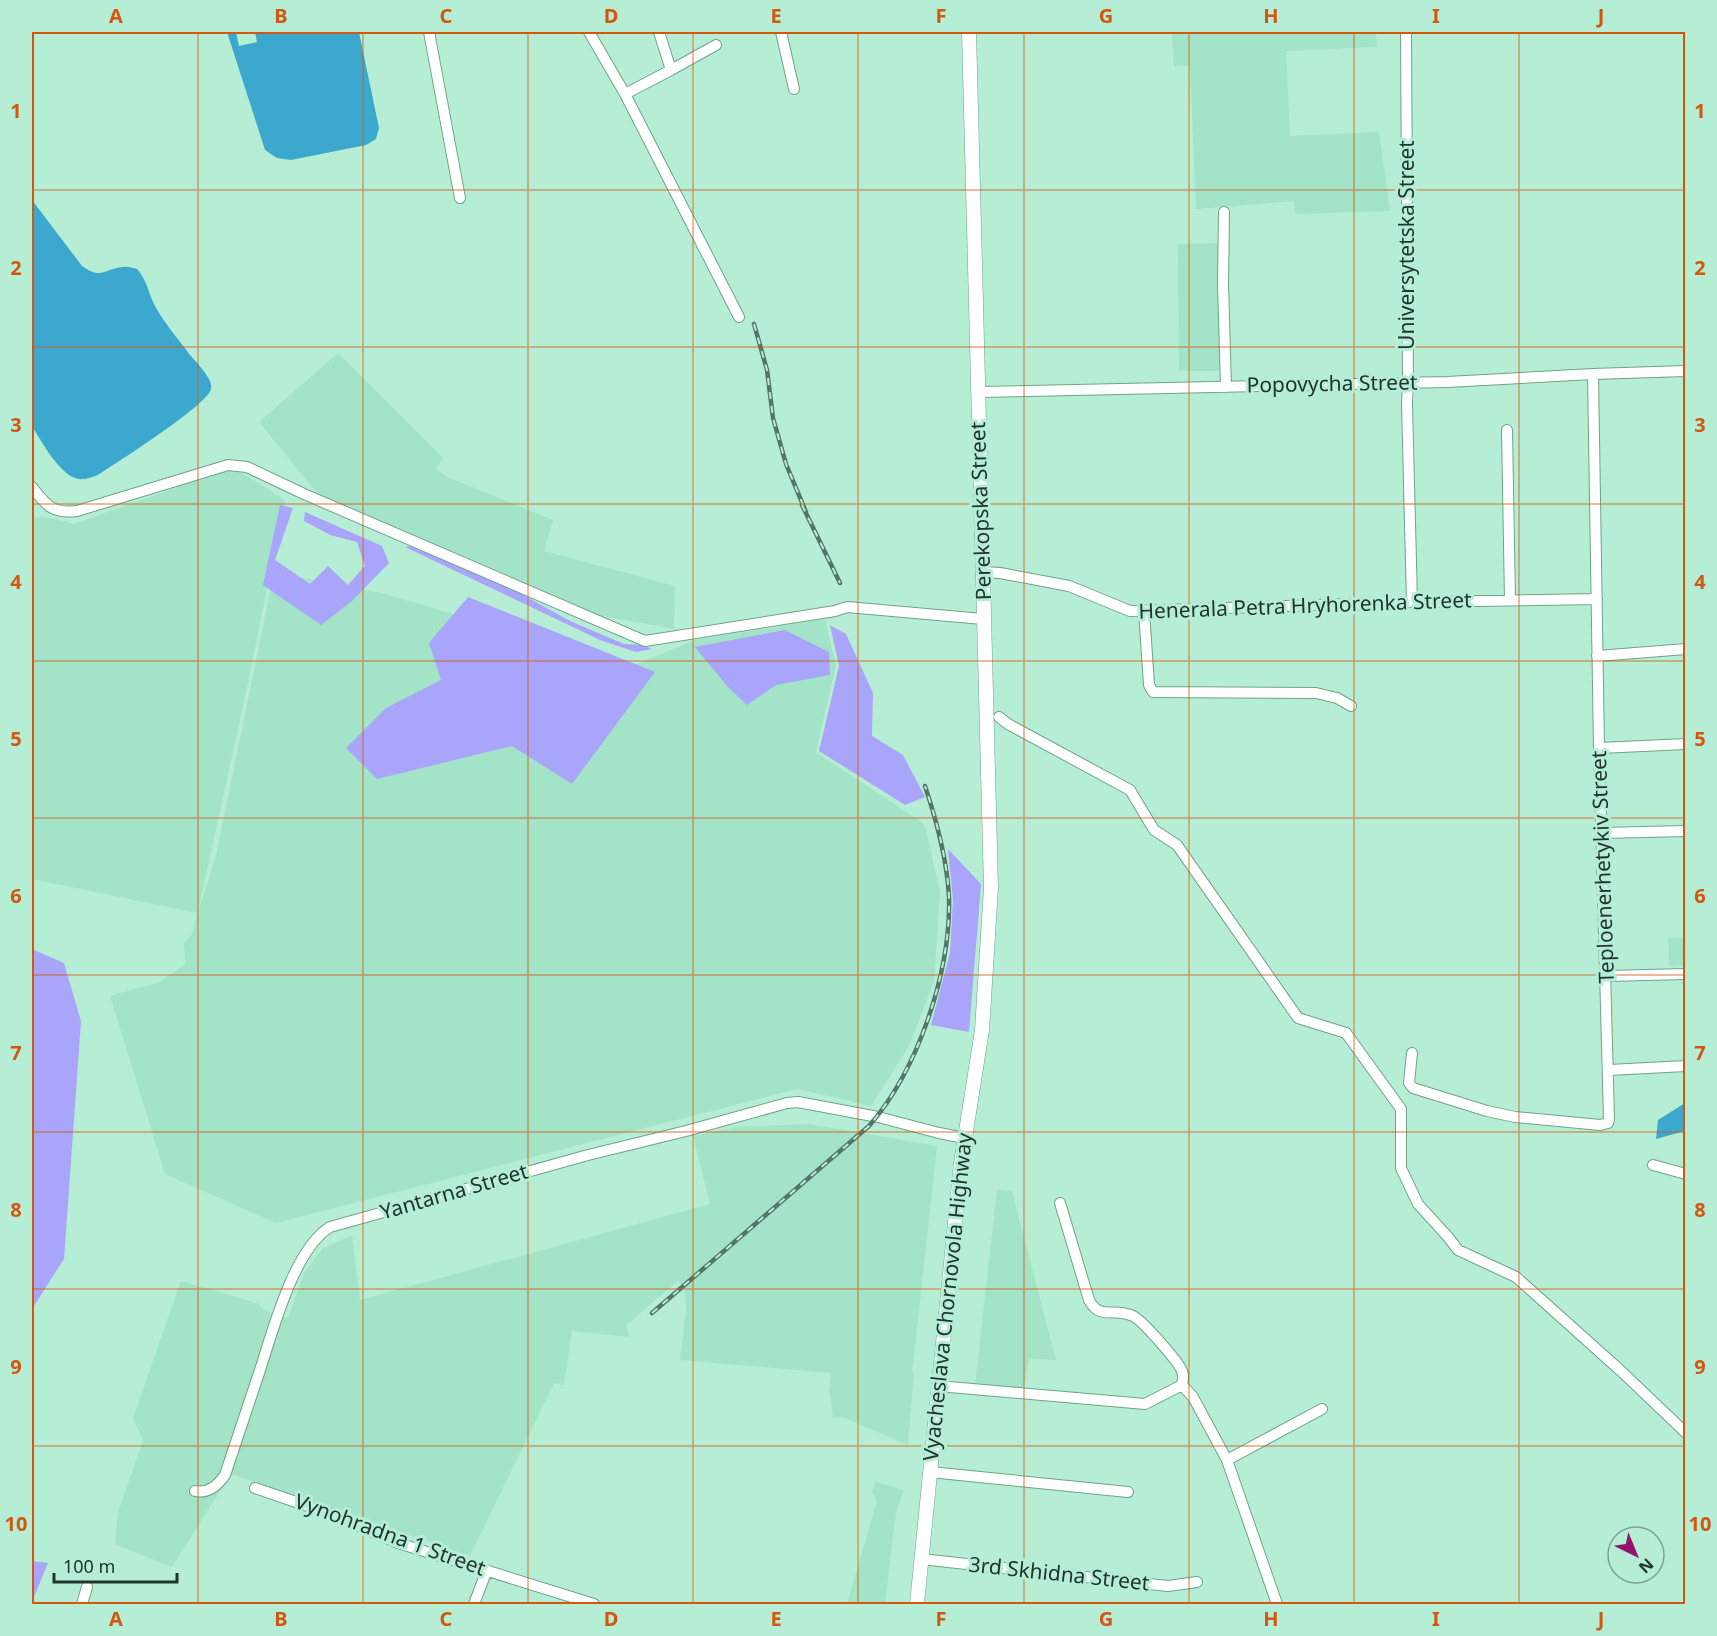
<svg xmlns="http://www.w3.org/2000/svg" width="1717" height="1636" viewBox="0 0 1717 1636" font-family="'Noto Sans',sans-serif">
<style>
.built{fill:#a3e3c7}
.green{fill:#a9a5fa}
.water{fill:#3da8ce}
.pier{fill:#b6eed5}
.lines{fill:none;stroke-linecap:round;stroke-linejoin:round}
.minor-casing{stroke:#6ea38c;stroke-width:12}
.major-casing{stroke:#6ea38c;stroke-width:15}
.minor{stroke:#fff;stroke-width:10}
.major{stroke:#fff;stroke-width:14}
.rail-casing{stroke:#547567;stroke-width:4.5}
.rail{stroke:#b6eed5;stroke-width:2;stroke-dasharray:7;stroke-linecap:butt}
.grid{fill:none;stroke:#d4560f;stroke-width:1.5;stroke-opacity:0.55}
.labels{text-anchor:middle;stroke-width:6;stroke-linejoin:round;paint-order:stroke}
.street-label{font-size:21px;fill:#20362d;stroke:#b6eed5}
.neatline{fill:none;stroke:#d4560f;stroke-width:2}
.grid-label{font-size:20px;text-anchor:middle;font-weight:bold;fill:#d4560f}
</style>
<rect width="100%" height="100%" fill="#b6eed5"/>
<!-- built -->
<path class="built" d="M1172,32h204l1,15 -91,4 4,85 89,-4 11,79 -95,3 -1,-13 -98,8 -6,-143h-16z
M1219,243l2,128h-42l-1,-127z
M338,353l105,105 -7,11 11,8 106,43 -9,31 131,35 -1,43 -77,-14 -280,-122 -58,-71z
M239,471l46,29 -36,178 -51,234 18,-56 58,-284 107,21 251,73 63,-26 130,-21 11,47 -20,86 104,69 5,5 15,66 -6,89 -24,63 -39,62 -74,-17 -521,134 -111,-49 -55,-178 50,-14 25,-18 -1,-21 9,-10 4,-20 -165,-34v-362l19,1 23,6 146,-52z
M1668,938h17v27l-16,1z
M809,1124l128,22 -24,220 -1,6h2l-6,73 -63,-27 -12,-1 -4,-27 2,-17 -151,-13 6,-51 -1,-18 -7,-10 -52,44 3,12 -57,-6 -8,54 -10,-2 -84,173 -239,-82 -59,93 -57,-23 3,-32 25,-71 -10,-23 48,-137 76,22 8,8 23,7 17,-47 17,-22 30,-14 8,65 350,-96 -17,-68 44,-9z
M997,1190l15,1 44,169 -27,-1 -5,30 -49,-4z
M875,1482l29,8 -8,22 -11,92h-38l30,-103 -5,-9z"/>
<!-- green -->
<path class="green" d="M280,505l13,3 -18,52 35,24 18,-18 20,19 17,-19 -8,-24 -27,-7 -26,-14 1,-9 77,34 7,17 -37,38 -31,24 -58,-40z
M410,546l97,40 63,35 54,23 19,1 9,4 -16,3 -36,-12 -195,-93z
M468,597l187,75 -83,112 -60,-38 -135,33 -31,-31 40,-40 55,-28 -12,-37z
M830,625l16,9 27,59 -1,43 31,19 22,42 -20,8 -86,-54 20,-85z
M785,630l44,22 1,23 -54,10 -29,20 -19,-18 -33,-40z
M948,849l33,35 -12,148 -38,-7 19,-72 3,-53z
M32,949l32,14 17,58 -17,238 -32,50z
M32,1561l16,2 -16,39z"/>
<!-- water -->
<path class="water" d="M227,32h132l20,96 -3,11 -10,6 -75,15 -14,-2 -12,-8z
M32,200l50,66c20,14 21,3 41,1 4,-1 10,1 14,2 9,10 11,21 16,33 8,17 23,34 34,49 6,9 27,27 24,38 -3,16 -95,74 -113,86 -6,2 -12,5 -19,4 -18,-2 -38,-38 -47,-53z
M1685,1103v28l-29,8 2,-19z"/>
<!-- pier -->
<path class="pier" d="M236,32h19l2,10 -18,4z"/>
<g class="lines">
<!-- minor casing -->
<g class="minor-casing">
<path id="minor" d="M429,32l31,166
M589,32l36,62
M659,32l12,38 45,-25
M781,32l13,57
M1406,32l2,350 -1,22 5,198
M671,70l-46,24 114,223
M1224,212l-1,72 3,103
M978,392l469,-10 146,-8 93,-3
M1507,430l3,170
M32,487c14,18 20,27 45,24l151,-46 19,2 57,27 341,147 190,-30 12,-4 136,12
M983,572l17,1 69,13 61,25 282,-9 185,-3
M1144,611l5,74 4,7 163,1 21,5 14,8
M1597,656l89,-7
M999,717l9,7 122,66 24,40 23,15 121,173 48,15 55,76v59l17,36 30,33 10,13 58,27 105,94 65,62
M1599,748l87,-4
M1602,833l84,-2
M1606,976l80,-2
M1412,1053l-3,30 4,5 74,23 28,6 85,8 8,-2 1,-4 -10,-371 -6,-374
M1609,1070l77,-4
M1653,1165l33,9
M1060,1203l29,97c11,21 25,7 44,16 9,4 45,45 49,55 2,5 1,9 0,14
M1182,1385l11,12 34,63 50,144
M938,1386l207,18 37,-19
M1227,1460l95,-51
M930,1472l198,20
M255,1488l76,26 67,29 196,61
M195,1491c13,3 23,-6 30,-16 12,-35 23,-70 35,-105 13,-40 34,-121 70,-143l258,-72 98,-24 101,-28 11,-1 80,15 61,16 25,5
M921,1559l247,27 29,-4
M82,1604l5,-17
M474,1604l13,-34"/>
</g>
<!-- major casing -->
<g class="major-casing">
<path id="major" d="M917,1604l44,-441 21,-133 9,-142 -22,-856"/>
</g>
<!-- minor -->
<use href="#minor" class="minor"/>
<!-- major -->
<use href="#major" class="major"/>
<!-- rail casing -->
<g class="rail-casing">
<path id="rail" d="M754,324l13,46 6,48 13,46 20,48
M802,505l38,78
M652,1313l217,-187c49,-56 82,-154 80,-229 -2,-38 -12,-75 -24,-111"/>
</g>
<!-- rail -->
<use href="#rail" class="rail"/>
</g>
<!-- grid -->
<path class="grid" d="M198,32v1572M363,32v1572M528,32v1572M693,32v1572M858,32v1572M1024,32v1572M1189,32v1572M1354,32v1572M1519,32v1572M32,190h1654M32,347h1654M32,504h1654M32,661h1654M32,818h1654M32,975h1654M32,1132h1654M32,1289h1654M32,1446h1654"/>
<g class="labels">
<!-- street labels -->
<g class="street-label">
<text transform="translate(1407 245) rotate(-90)" y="7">Universytetska Street</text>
<text transform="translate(1332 384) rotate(-1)" y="7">Popovycha Street</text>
<text transform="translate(981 511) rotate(-92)" y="7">Perekopska Street</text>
<text transform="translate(1305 606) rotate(-2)" y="7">Henerala Petra Hryhorenka Street</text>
<text transform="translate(1603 867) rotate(-92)" y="7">Teploenerhetykiv Street</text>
<text transform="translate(454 1192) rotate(-16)" y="7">Yantarna Street</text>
<text transform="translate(948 1297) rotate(-84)" y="7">Vyacheslava Chornovola Highway</text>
<text transform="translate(390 1535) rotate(20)" y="7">Vynohradna 1 Street</text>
<text transform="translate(1059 1574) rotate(6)" y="7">3rd Skhidna Street</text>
</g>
</g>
<!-- border -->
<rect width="1717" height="1636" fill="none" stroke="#b6eed5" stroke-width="66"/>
<!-- north arrow -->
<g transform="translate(1636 1555) rotate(137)"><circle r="28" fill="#b6eed5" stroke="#7aa492" stroke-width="1.5"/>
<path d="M0-4.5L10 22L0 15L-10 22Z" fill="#95136c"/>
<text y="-9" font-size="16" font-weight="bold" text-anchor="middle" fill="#20362d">N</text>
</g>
<!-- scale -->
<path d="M54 1573v9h123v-9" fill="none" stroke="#20362d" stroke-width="3"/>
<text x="63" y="1573" font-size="18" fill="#20362d" stroke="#b6eed5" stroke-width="4.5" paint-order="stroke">100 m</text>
<rect x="33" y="33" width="1651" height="1570" class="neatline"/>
<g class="grid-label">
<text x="116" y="23">A</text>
<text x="281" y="23">B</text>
<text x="446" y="23">C</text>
<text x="611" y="23">D</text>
<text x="776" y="23">E</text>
<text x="941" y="23">F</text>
<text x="1106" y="23">G</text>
<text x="1271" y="23">H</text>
<text x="1436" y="23">I</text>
<text x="1601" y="23">J</text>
<text x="16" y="118">1</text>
<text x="1700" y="118">1</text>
<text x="16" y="275">2</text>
<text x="1700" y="275">2</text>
<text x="16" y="432">3</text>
<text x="1700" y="432">3</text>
<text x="16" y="589">4</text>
<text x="1700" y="589">4</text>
<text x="16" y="746">5</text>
<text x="1700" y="746">5</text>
<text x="16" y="903">6</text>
<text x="1700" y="903">6</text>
<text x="16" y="1060">7</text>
<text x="1700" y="1060">7</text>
<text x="16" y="1217">8</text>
<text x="1700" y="1217">8</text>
<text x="16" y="1374">9</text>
<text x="1700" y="1374">9</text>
<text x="16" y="1531">10</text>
<text x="1700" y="1531">10</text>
<text x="116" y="1626">A</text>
<text x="281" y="1626">B</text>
<text x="446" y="1626">C</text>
<text x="611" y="1626">D</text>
<text x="776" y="1626">E</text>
<text x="941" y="1626">F</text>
<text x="1106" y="1626">G</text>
<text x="1271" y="1626">H</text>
<text x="1436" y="1626">I</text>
<text x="1601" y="1626">J</text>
</g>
</svg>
